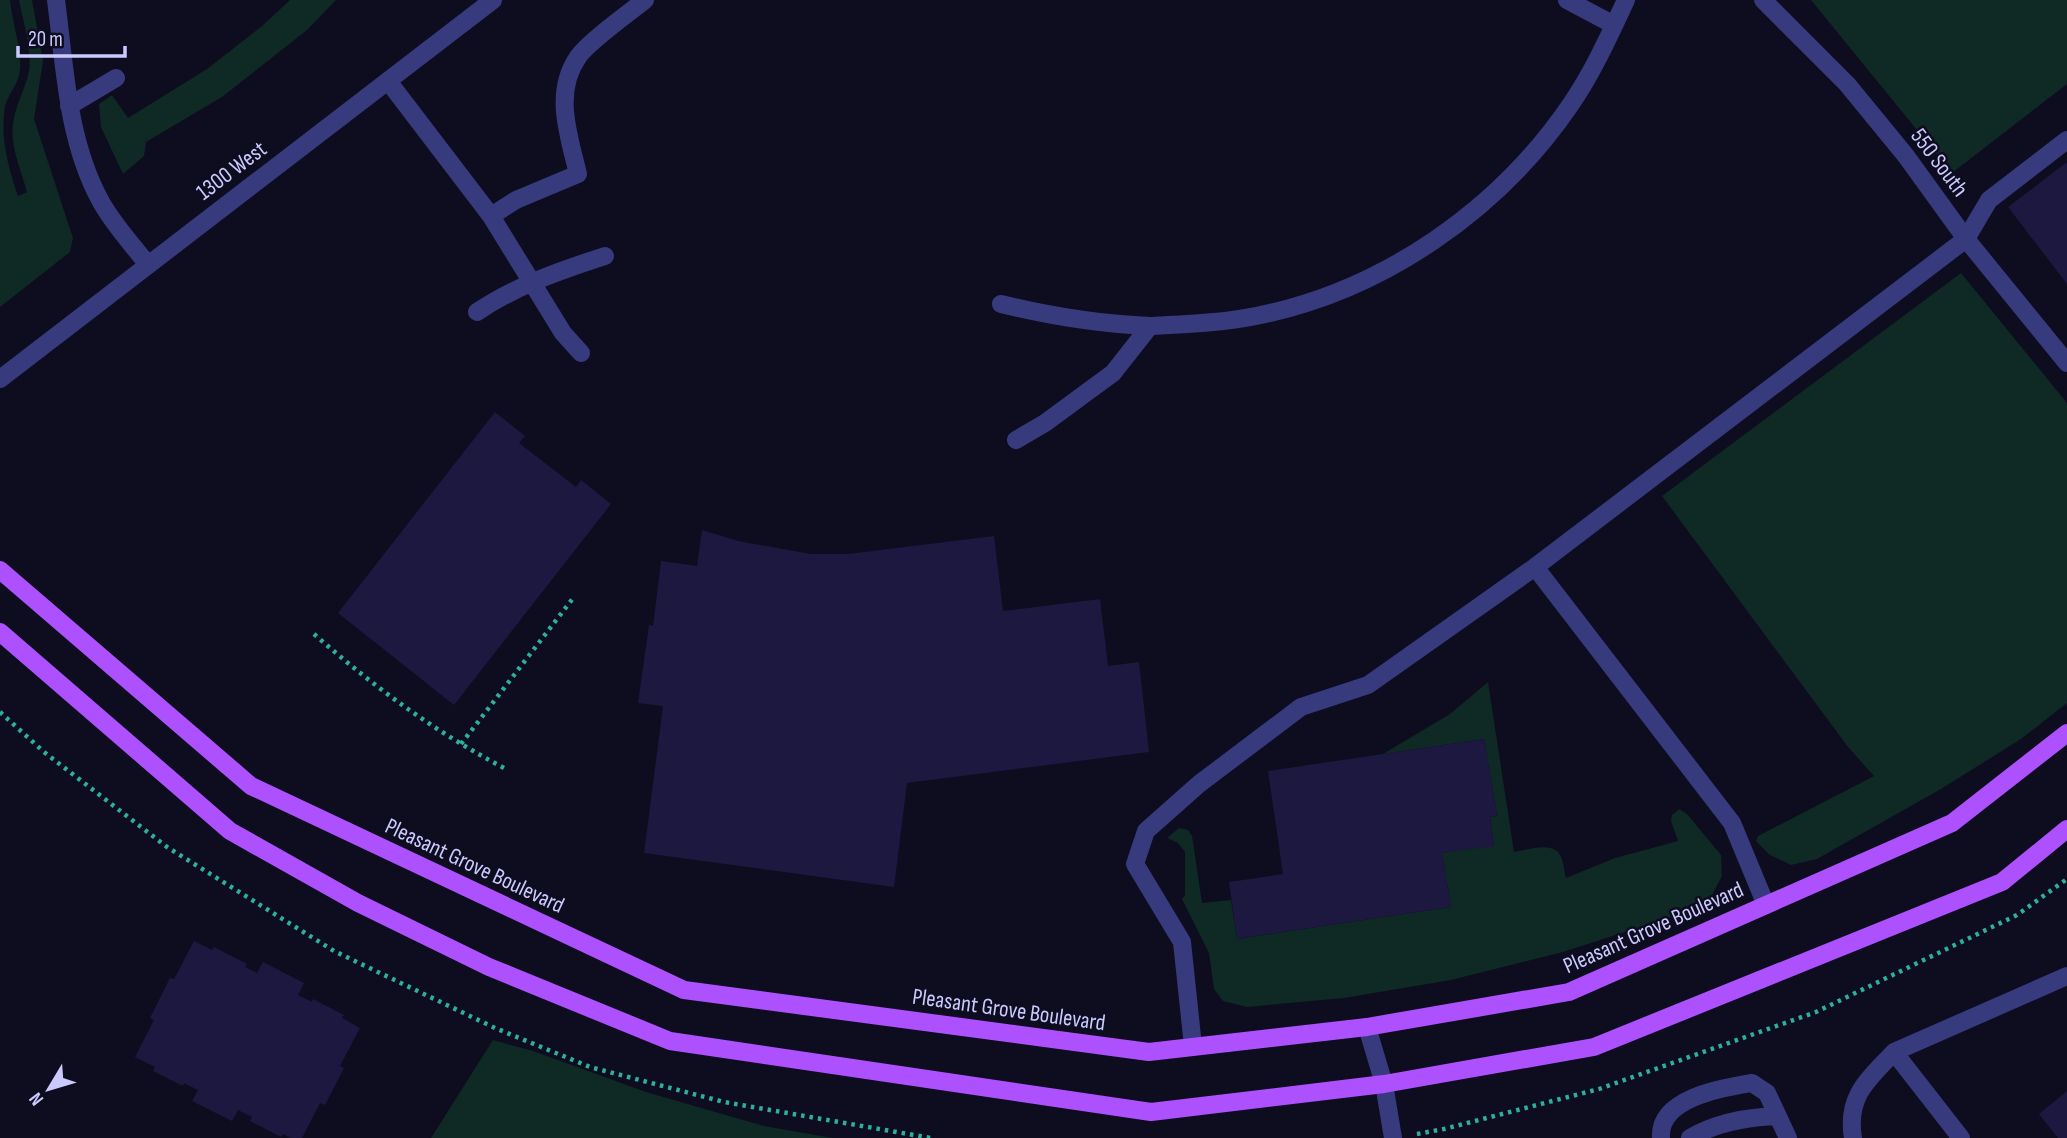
<svg xmlns="http://www.w3.org/2000/svg" width="2067" height="1138" viewBox="0 0 2067 1138" font-family="'Sofia Sans Condensed',sans-serif">
<style>
.green{fill:#0f2925}
.building{fill:#1c1840}
.lines{fill:none;stroke-linecap:round;stroke-linejoin:round}
.path{stroke:#2db09b;stroke-width:4.5;stroke-dasharray:3.5 5;stroke-linecap:butt}
.service{stroke:#373b7e;stroke-width:18}
.minor{stroke:#373b7e;stroke-width:18}
.tertiary{stroke:#373b7e;stroke-width:18}
.primary{stroke:#ad51ff;stroke-width:18}
.labels{text-anchor:middle;stroke-width:5;stroke-linejoin:round;paint-order:stroke}
.street-label{font-size:23px;fill:#cbcaff;stroke:#0e0c1f}
</style>
<rect width="100%" height="100%" fill="#0e0c1f"/>
<!-- green -->
<path class="green" d="M0,0h10c2,22 14,55 9,76 -3,10 -11,20 -14,30 -5,31 3,61 13,90l9,-4c-6,-23 -19,-48 -13,-74 3,-16 12,-31 15,-47 3,-23 -6,-49 -10,-71h13l11,61 -9,58 39,119 -3,14 -70,55z
M290,0h46l-29,30 -85,67 -76,45 -2,14 -21,18 -22,-47 -2,-23 13,-9 16,23 79,-49 55,-43z
M1811,0h256v84l-115,89z
M1961,273l106,130v300l-46,36 -80,50 -124,70 -26,6 -21,-10 -14,-14 2,-5 116,-60 -26,-29 -186,-251z
M1488,682l26,170c13,-2 39,-11 46,3 4,7 4,16 6,23l49,-20 63,-17 -7,-20 1,-6 7,-6 8,5 34,41 1,21 -10,19 -19,15 -130,42 -112,28 -107,18 -97,9 -24,-6 -9,-12 -5,-36 -27,-54 3,-4v-43l-7,-9 -11,-5 12,-10 9,2 4,6 10,67 29,-3 6,39 214,-32 -9,-54 52,-8 -4,-28 7,-1 -13,-77 -101,15 67,-40z
M493,1040l40,11 113,41 118,34 69,12h-402z"/>
<!-- building -->
<path class="building" d="M2067,162v122l-59,-77z
M495,412l30,24 -6,7 57,44 5,-7 30,24 -157,201 -116,-92z
M702,530l36,11 73,13h37l146,-18 9,75 97,-12 8,67 31,-4 10,90 -242,31 -13,104 -250,-34 19,-147 -25,-3 11,-78 4,1 8,-65 36,5z
M1484,739l13,77 -7,1 4,29 -52,7 9,54 -214,32 -8,-57 54,-8 -15,-103z
M194,941l18,9 2,-3 33,17 -2,3 12,6 6,-11 41,21 -6,12 14,7 1,-3 31,16 -2,3 18,10 -20,38 4,2 -19,37 -5,-2 -18,35h-11l-8,-4 -2,3 -31,-16 2,-4 -14,-7 -6,11 -40,-20 6,-11 -14,-7 -1,3 -30,-15 2,-4 -20,-10 19,-37 -4,-2 20,-40 4,1z
M2067,1091v47h-9l-19,-24z"/>
<g class="lines">
<!-- path -->
<path class="path" d="M314,634c60,53 121,98 192,135
M0,712l44,40 123,95 167,104 161,77 95,39 134,35 207,36
M461,744l113,-147
M1417,1134l27,-5 155,-40 217,-77 201,-97 50,-36"/>
<!-- service -->
<path class="service" d="M56,0c9,67 11,139 44,200 12,23 32,44 48,65
M1567,0l47,25
M388,81l103,135 72,117 18,20
M69,106l47,-28
M491,216l25,-16 62,-26c-9,-38 -25,-81 0,-117 10,-15 51,-44 67,-57
M1001,304c49,12 99,20 149,22
M477,312c38,-26 85,-42 128,-56
M1016,440l29,-17 68,-50 37,-47c36,-2 71,-3 106,-10 127,-25 243,-106 315,-212 22,-32 39,-70 55,-104
M1535,567l197,256 34,82
M1193,1046l-11,-104 -47,-78 11,-33 53,-47 102,-77 67,-22 167,-118 431,-328 23,-39 78,-60
M1661,1138c-3,-40 61,-50 91,-55l15,10 21,45
M1690,1138c27,-16 57,-21 88,-22
M1853,1138c-7,-42 15,-58 41,-86
M1961,1138l-67,-86 173,-76"/>
<!-- minor -->
<path class="minor" d="M1763,0l84,84 59,72 60,83 101,124
M1367,1027l17,57 9,54"/>
<!-- tertiary -->
<path class="tertiary" d="M0,379l493,-379"/>
<!-- primary -->
<path class="primary" d="M0,570l251,216 433,204 465,62 218,-25 202,-35 383,-169 115,-90
M0,632l230,199 128,72 131,64 181,74 481,71 233,-28 210,-37 408,-165 65,-53"/>
</g>
<g class="labels">
<!-- street labels -->
<g class="street-label">
<text transform="translate(1940 162) rotate(53)" y="8">550 South</text>
<text transform="translate(231 170) rotate(-37)" y="8">1300 West</text>
<text transform="translate(475 865) rotate(25)" y="8">Pleasant Grove Boulevard</text>
<text transform="translate(1653 927) rotate(-24)" y="8">Pleasant Grove Boulevard</text>
<text transform="translate(1009 1009) rotate(8)" y="8">Pleasant Grove Boulevard</text>
</g>
</g>
<!-- north arrow -->
<g transform="translate(49 1089) rotate(232)" stroke="#0e0c1f" stroke-width="5" paint-order="stroke">
<path d="M0-5L12 26L0 18L-12 26Z" fill="#cbcaff"/>
<text y="-10" font-size="19" font-weight="bold" text-anchor="middle" fill="#cbcaff">N</text>
</g>
<!-- scale -->
<path d="M18 46v10h107v-10" fill="none" stroke="#cbcaff" stroke-width="3.5"/>
<text x="28" y="46" font-size="21" fill="#cbcaff" stroke="#0e0c1f" stroke-width="5" paint-order="stroke">20 m</text>
</svg>
